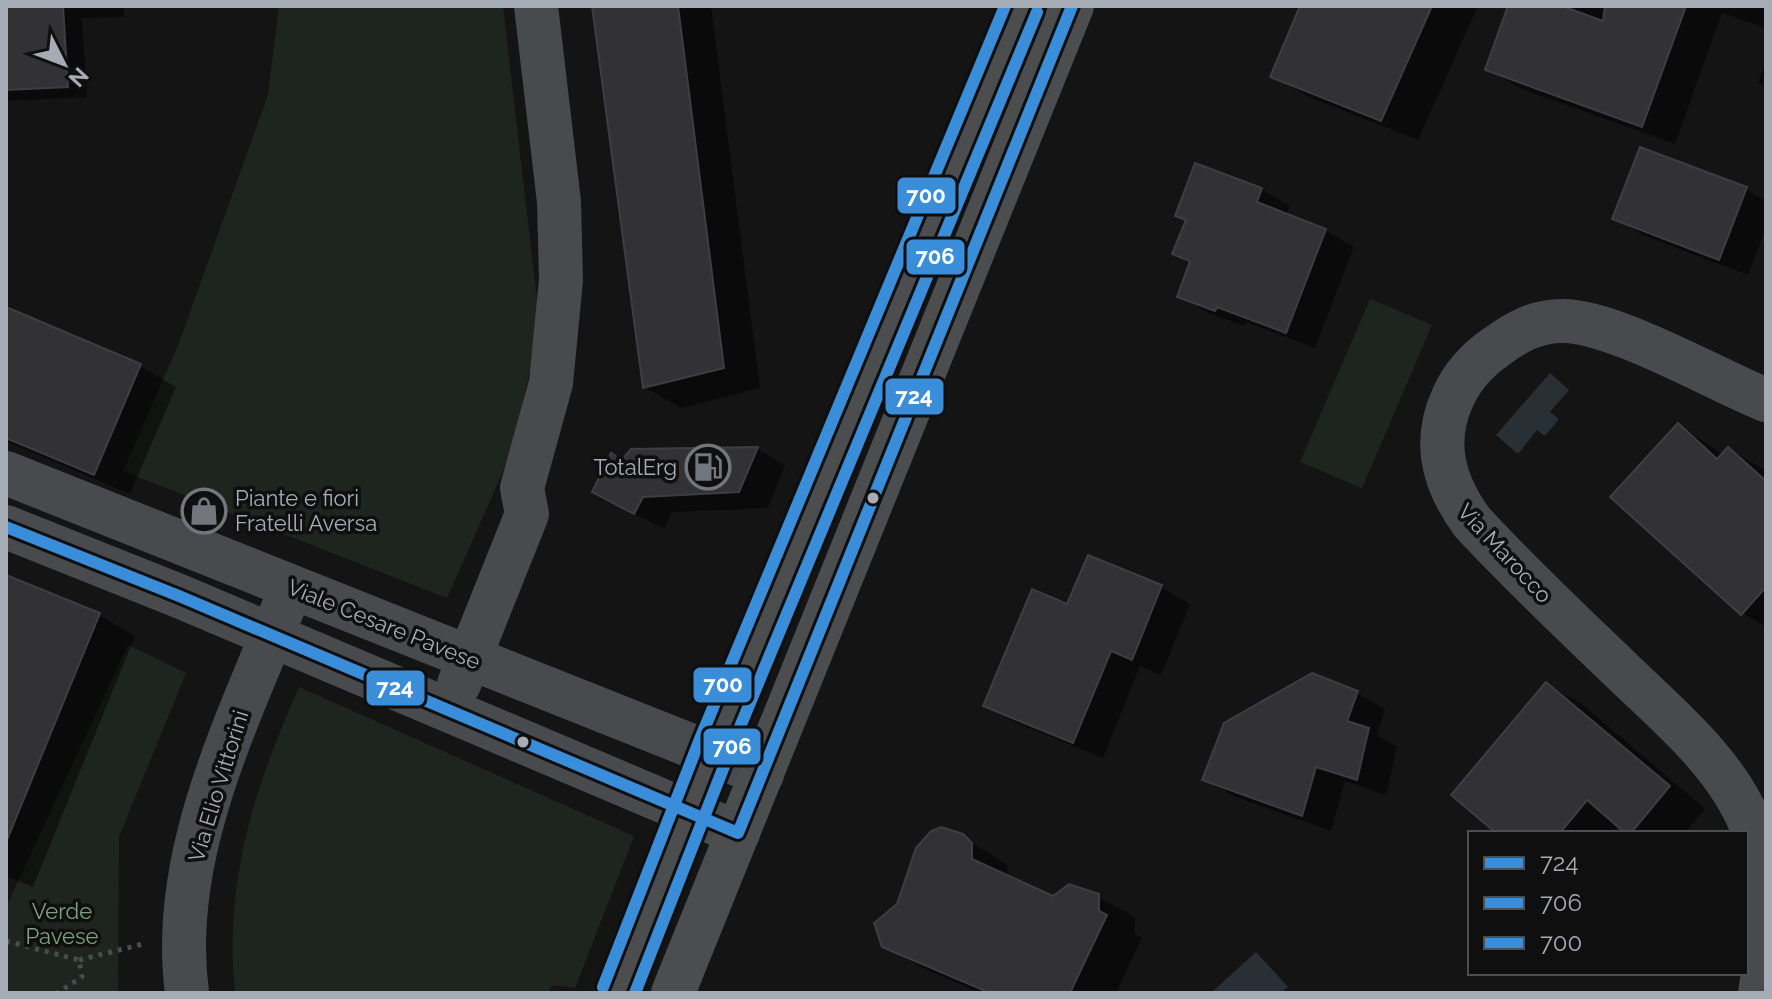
<svg xmlns="http://www.w3.org/2000/svg" width="1772" height="999" viewBox="0 0 1772 999" font-family="Raleway,sans-serif">
<style>
.green{fill:#1e251f}
.water{fill:#283036}
.shadow{fill:#0007}
.building{fill:#323234;stroke:#3d3e41;stroke-width:2}
.lines{fill:none;stroke-linecap:round;stroke-linejoin:round}
.path{stroke:#4a4c4f;stroke-width:5;stroke-dasharray:4 6;stroke-linecap:butt}
.minor{stroke:#494a4d;stroke-width:44}
.major{stroke:#4b4d4f;stroke-width:44}
.bus-1-casing{stroke:#0f0f10;stroke-width:18}
.bus-2-casing{stroke:#0f0f10;stroke-width:18}
.bus-3-casing{stroke:#0f0f10;stroke-width:18}
.bus-1{stroke:#3a8dd9;stroke-width:12}
.bus-2{stroke:#3a8dd9;stroke-width:12}
.bus-3{stroke:#3a8dd9;stroke-width:12}
.bus-dot{fill:#a5acb6;stroke:#0f0f10;stroke-width:3}
.labels{text-anchor:middle;stroke-width:7;stroke-linejoin:round;paint-order:stroke}
.poi-label{font-size:22px;fill:#a5acb6;stroke:#0f0f10;text-anchor:end}
.street-label{font-size:22px;fill:#a5acb6;stroke:#0f0f10}
.park-label{font-size:22px;fill:#7ca17c;stroke:#0f0f10}
.line-badge{stroke:#0f0f10;stroke-width:3}
.badge-label{font-size:22px;text-anchor:middle;font-weight:bold;fill:#fff}
</style>
<rect width="100%" height="100%" fill="#141415"/>
<!-- green -->
<path class="green" d="M279,6h224l37,320 -28,125 -65,147 -324,-127 56,-128 89,-248z
M1370,299l62,26 -70,163 -62,-26z
M128,645l58,28 -67,164 -1,156h-112v-86z
M299,687l335,149 -59,152 -23,-3 -4,8h-313c-11,-113 19,-204 64,-306z"/>
<!-- water -->
<path class="water" d="M1550,373l19,17 -19,22 9,7 -14,17 -8,-6 -19,24 -22,-19z
M1256,952l32,35 -7,6h-70z"/>
<!-- shadow -->
<path class="shadow" d="M6,6h117l1,11 -42,1 5,79 -81,4z
M594,6h117l49,382 -79,20 -37,-21z
M1302,6h176l-60,134 -109,-43 -36,-21z
M1510,6h46l16,6 2,-6h192v22l-44,-15 -47,131 -156,-56 -32,-19z
M1766,62v26l-8,-5z
M1261,189l29,17 -4,10 39,14 29,17 -39,101 -69,-26 -1,4 -37,-13 -29,-17 12,-33 -16,-9z
M1746,189l20,12v27l-18,47 -105,-40 -28,-17z
M6,309l134,57 36,21 -46,107 -124,-53z
M1678,425l46,30 5,-6 37,22v156l-24,-14z
M757,449l28,16 -17,43 -96,4 -8,17 -41,-21v-46l9,-11z
M1089,558l72,29 29,17 -29,71 -21,-9 -37,92 -89,-36 -28,-16 82,-100z
M6,577l93,38 36,21 -102,251 -27,-11z
M1546,684l37,21 122,104 -20,24h-56l-9,-8 -7,8h-114z
M1357,693l28,16 -8,26 20,12 -11,48 -41,-14 -14,50 -98,-35 -28,-17z
M950,829l57,36 1,13 45,20 17,-12 10,1 55,30v17l7,4 -26,55h-135l-60,-26 -37,-21 14,-41 34,-72z"/>
<!-- building -->
<path class="building" d="M6,6h57l5,81 -62,3z
M592,6h86l46,362 -81,20z
M1300,6h132l-51,115 -111,-44z
M1508,6h54l41,15 2,-15h81l-44,121 -157,-57z
M1640,147l107,40 -28,73 -107,-41z
M1195,163l67,25 -5,14 69,27 -40,104 -69,-26 -2,4 -38,-14 13,-36 -18,-7 14,-34 -11,-4z
M6,307l135,57 -47,111 -88,-37z
M1678,423l39,36 11,-12 38,34v106l-25,28 -131,-118z
M758,447l-19,45 -96,5 -9,17 -42,-22 19,-39 11,7 9,-11z
M1088,555l74,30 -30,75 -21,-9 -38,92 -90,-37 49,-117 35,15z
M6,575l94,38 -93,227h-1z
M1312,673l46,18 -11,30 22,7 -12,52 -41,-13 -14,49 -100,-36 22,-57z
M1546,682l124,104 -39,47h-6l-38,-33 -27,33h-64l-45,-38z
M941,827l22,7 9,9v16l81,37 16,-12 30,10v17l8,4 -37,78h-80l-108,-46 -8,-24 23,-19 19,-56 15,-17z"/>
<g class="lines">
<!-- path -->
<path class="path" d="M6,941l73,19 3,17 -25,16
M79,960l64,-16"/>
<!-- minor -->
<path class="minor" d="M6,473l756,301
M6,527l173,69 559,237
M459,684l68,-170 -5,-26 29,-105 10,-103 -2,-78 -23,-196
M187,993c-18,-134 47,-264 96,-385
M1760,993c9,-54 12,-117 -9,-168 -26,-64 -84,-110 -132,-157 -50,-48 -100,-95 -147,-146 -28,-38 -40,-80 -19,-125 9,-20 24,-37 43,-50 20,-15 40,-26 66,-26 50,-1 154,59 204,79"/>
<!-- major -->
<path class="major" d="M618,993c124,-333 274,-656 404,-987
M673,993l399,-987"/>
<!-- bus-1 casing -->
<g class="bus-1-casing">
<path id="bus-1" d="M6,527l173,69 559,237 334,-827"/>
</g>
<!-- bus-2 casing -->
<g class="bus-2-casing">
<path id="bus-2" d="M635,993l95,-242 307,-739"/>
</g>
<!-- bus-3 casing -->
<g class="bus-3-casing">
<path id="bus-3" d="M603,987l97,-248 305,-733"/>
</g>
<!-- bus-1 -->
<use href="#bus-1" class="bus-1"/>
<!-- bus-2 -->
<use href="#bus-2" class="bus-2"/>
<!-- bus-3 -->
<use href="#bus-3" class="bus-3"/>
</g>
<!-- icons -->
<defs>
<g id="fuel-ring" transform="scale(2.3)"><circle r="9.5" fill="#0f0f10" stroke="#72777e" stroke-width="1.5"/><path d="M-5.5-6h7V0h2V4h1.3V-2.5L3-4.5l.8-.8L6-3V5H2.5V1h-1V6h-7ZM-4.2-4.7v3.2H.2V-4.7Z" fill="#72777e"/></g>
<g id="shop-ring" transform="scale(2.3)"><circle r="9.5" fill="#0f0f10" stroke="#72777e" stroke-width="1.5"/><path d="M-5-2.5h2.3a2.7 3.5 0 0 1 5.4 0H5L5.5 6h-11ZM-1.5-2.5h3a1.5 2.3 0 0 0-3 0Z" fill="#72777e"/></g>
</defs>
<g fill-rule="evenodd">
<use href="#fuel-ring" x="708" y="467"/>
<use href="#shop-ring" x="204" y="511"/>
</g>
<!-- markers -->
<g class="bus-dot">
<circle cx="873" cy="498" r="7"/>
<circle cx="523" cy="742" r="7"/>
</g>
<g class="labels">
<!-- poi labels -->
<g class="poi-label">
<text x="677" y="475">TotalErg</text>
<text x="235" y="506" text-anchor="start">Piante e fiori<tspan x="235" dy="25">Fratelli Aversa</tspan></text>
</g>
<!-- street labels -->
<g class="street-label">
<text transform="translate(1505 553) rotate(47)" y="8">Via Marocco</text>
<text transform="translate(384 624) rotate(22)" y="8">Viale Cesare Pavese</text>
<text transform="translate(218 786) rotate(-73)" y="8">Via Elio Vittorini</text>
</g>
<!-- park labels -->
<g class="park-label">
<text x="62" y="919">Verde<tspan x="62" dy="25">Pavese</tspan></text>
</g>
</g>
<g class="line-badge">
<rect x="896" y="176" width="61" height="39" rx="8" fill="#3a8dd9"/>
<rect x="905" y="238" width="61" height="38" rx="8" fill="#3a8dd9"/>
<rect x="884" y="377" width="61" height="39" rx="8" fill="#3a8dd9"/>
<rect x="692" y="666" width="61" height="38" rx="8" fill="#3a8dd9"/>
<rect x="365" y="669" width="61" height="38" rx="8" fill="#3a8dd9"/>
<rect x="702" y="727" width="60" height="39" rx="8" fill="#3a8dd9"/>
</g>
<g class="badge-label">
<text x="926" y="203">700</text>
<text x="935" y="264">706</text>
<text x="914" y="404">724</text>
<text x="723" y="692">700</text>
<text x="395" y="695">724</text>
<text x="732" y="754">706</text>
</g>
<!-- border -->
<rect width="1772" height="999" fill="none" stroke="#a5acb6" stroke-width="16"/>
<!-- legend -->
<rect x="1468" y="831" width="280" height="144" fill="#0f0f10" stroke="#4b4e52" stroke-width="2"/>
<rect x="1484" y="857" width="40" height="12" fill="#3a8dd9" stroke="#4b4e52" stroke-width="2"/>
<text x="1540" y="871" font-size="24" fill="#a5acb6">724</text>
<rect x="1484" y="897" width="40" height="12" fill="#3a8dd9" stroke="#4b4e52" stroke-width="2"/>
<text x="1540" y="911" font-size="24" fill="#a5acb6">706</text>
<rect x="1484" y="937" width="40" height="12" fill="#3a8dd9" stroke="#4b4e52" stroke-width="2"/>
<text x="1540" y="951" font-size="24" fill="#a5acb6">700</text>
<!-- north arrow -->
<g transform="translate(64 64) rotate(132)" stroke="#0f0f10" stroke-width="6" paint-order="stroke">
<path d="M0-6L14 30L0 20L-14 30Z" fill="#a5acb6"/>
<text y="-12" font-size="22" font-weight="bold" text-anchor="middle" fill="#a5acb6">N</text>
</g>
</svg>
